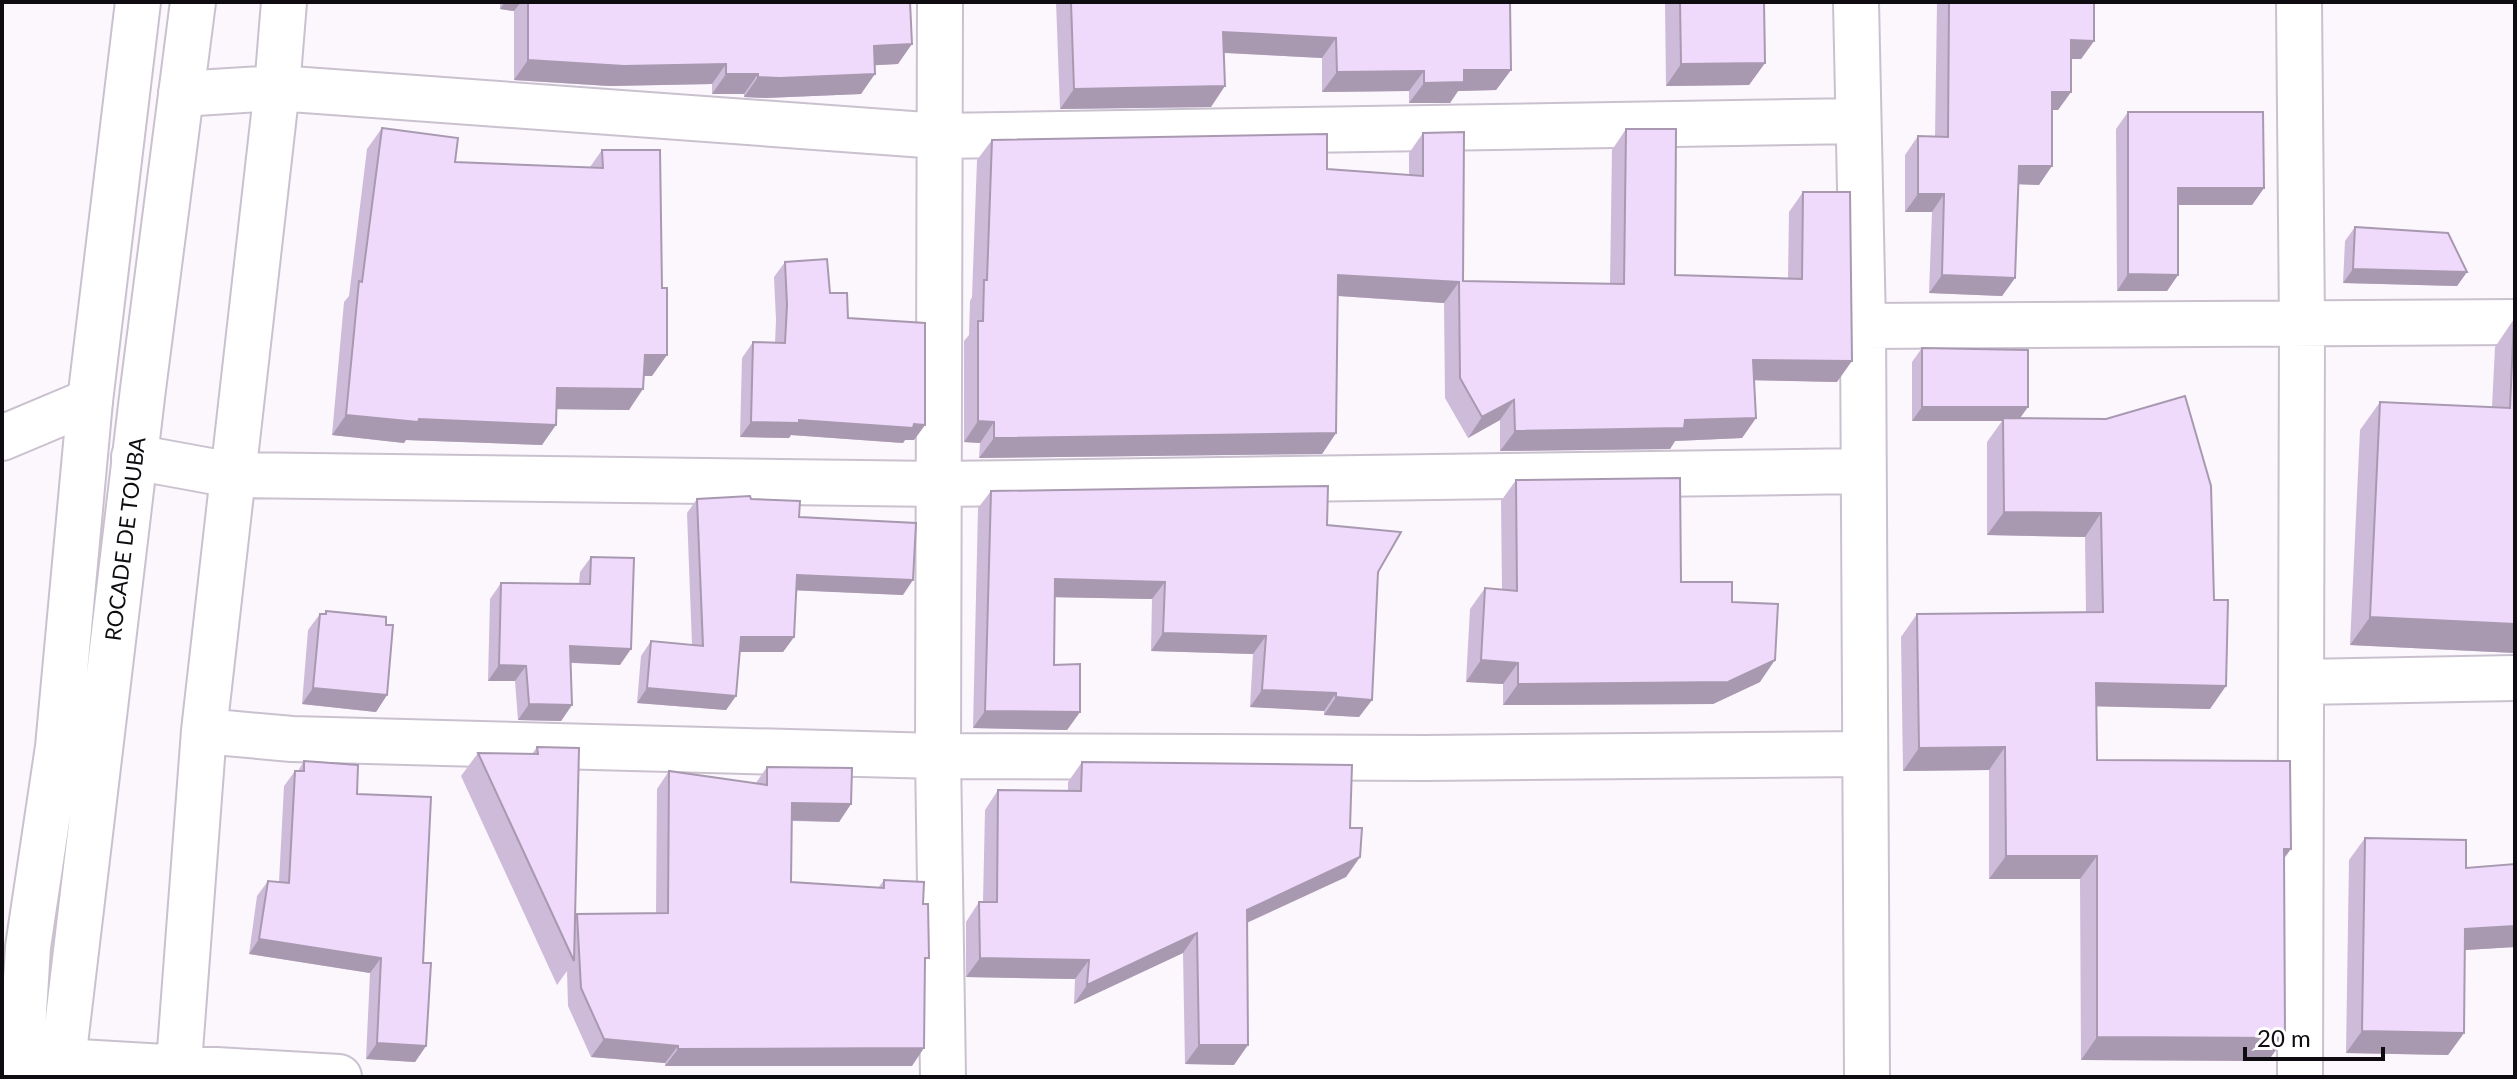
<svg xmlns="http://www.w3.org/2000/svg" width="2517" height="1079" viewBox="0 0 2517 1079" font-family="Lato,sans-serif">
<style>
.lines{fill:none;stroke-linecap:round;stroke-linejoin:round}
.minor-casing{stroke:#cac1cf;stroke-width:48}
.primary-casing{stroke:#cac1cf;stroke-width:48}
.minor{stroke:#fff;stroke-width:44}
.primary{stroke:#fff;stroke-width:44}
.wall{fill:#cebbd9}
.shaded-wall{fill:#a899b0}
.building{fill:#f0dafc;stroke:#a899b0;stroke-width:2}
.labels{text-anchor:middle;stroke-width:6;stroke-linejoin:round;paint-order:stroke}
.street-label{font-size:22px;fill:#0f0c11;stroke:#fff}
</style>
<rect width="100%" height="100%" fill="#fbf7fd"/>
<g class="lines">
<!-- minor casing -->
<g class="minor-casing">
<path id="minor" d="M940,2l-2,754 5,321
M1856,2l7,324 4,751
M2299,2l3,323 -2,752
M181,94l96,-6 662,48 919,-15
M1863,326l652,-4
M2,438l88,-37
M134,457l98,18 707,9 923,-13
M2302,682l213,-4
M204,731l88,8 646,17 487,2 439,-4
M62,1061l277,16
M178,1077l26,-346 73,-643 7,-86"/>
</g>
<!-- primary casing -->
<g class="primary-casing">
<path id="primary" d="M20,1077l8,-130 30,-200 32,-346 48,-399
M61,1077l82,-688 50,-387"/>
</g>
<!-- minor -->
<use href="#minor" class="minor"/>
<!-- primary -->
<use href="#primary" class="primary"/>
</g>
<!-- wall -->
<path class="wall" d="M500,2h410l-12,62 -23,1 -14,29 -96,4 -21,-1v-3h-32v-10l-103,2 -95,-6v-69l-14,-2z
M1056,2h454l1,68 -15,20 -38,1 -8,12h-41v-12l-87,1v-34l-98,-5 -13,54 -151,2z
M1665,2h99l1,61 -16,22 -83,1z
M1937,2h157v39l-13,18h-10v33l-13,18h-6l-13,75 -20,-1 -4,94 -13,18 -73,-3 3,-81h-27v-57l13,-19 17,1z
M2128,112l136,76 -12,17h-74v70l-11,16h-50l-1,-162z
M382,128l73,34 135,5 12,-17 50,226h-8l-15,34 -72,-1 -15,36 -136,-5 -2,3 -72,-8 12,-133 5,-6 18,-147z
M1626,129l49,146 113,3 1,-66 14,-20 34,190 -83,-2 2,38 -14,20 -67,3 -5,8 -170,2v-31l-32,18 -23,-40 -1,-95 -106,-7 -2,137 -14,21 -343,4 1,-15 -16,-1v-101l5,-6 1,-34 2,-4 5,-137 15,-20 335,29 82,6v-22l14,-20 40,148 147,3 2,-134z
M2355,227l112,45 -10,14 -114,-3 2,-42z
M785,262l45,31 18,25 77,107 -11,15h-9l-2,3 -112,-8 -2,3 -49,-1 2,-79 11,-16 22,1 1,-23 -2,-43z
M2514,319l1,334 -165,-8 10,-215 20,-28 112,5 3,-60z
M1922,348l97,70 87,1 104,290 -114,-3 1,54 187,98 -16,203 -187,-1 -1,-181h-91v-109l-86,1 -2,-134 16,-23 169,-2 -1,-75 -98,-2v-93l15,-21h-90v-59z
M1516,480l165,102 51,20 28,80 -47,22 -210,1v-21l-37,-2 4,-73 15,-21 17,1 -1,-88z
M991,491l336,34 51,47 -6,128 -13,17 -35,-2v-4l-74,-4 3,-53 -102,-3 1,-52 -97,-2 -1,68 26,47 -13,18 -94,-2 5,-220z
M697,499h54l48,18 104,78 -107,-5 -2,47 -11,15h-43l-4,44 -10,14 -89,-7 4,-47 10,-15 41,4 -5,-132z
M591,557l29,108 -49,-2 1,42 -11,16 -43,-1 -3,-39h-27l2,-82 11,-16 78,1 1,-12z
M326,611l60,14 1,70 -11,17 -74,-8 6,-74 12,-16h4z
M537,747l38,171 2,-4 79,-1 1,-124 12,-18 87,12 11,-16 84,37 -12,18 -48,-1v61l87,6 6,-8 39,24 2,60 -13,102h-247v-3l-74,-6 -23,-51 -1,-35 -10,14 -96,-209 17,-23 54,1z
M304,761l53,33 66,169 3,83 -11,16 -49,-3 4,-86 -121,-19 8,-58 11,-15 11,1 5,-96 11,-15h3z
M1082,762l268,66 10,29 -14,20 -99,46 -13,142 -49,-1 -2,-111 -109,51 1,-25 -109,-2v-55l13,-20h4l2,-92 13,-20 70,1v-9z
M2365,838l101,30 49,-4v83l-50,3 -1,83 -16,22 -102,-2 3,-193z"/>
<!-- shaded-wall -->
<path class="shaded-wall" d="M505,2h16l-7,9 -14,-2z
M1223,32l113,6 -14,20 -113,-6z
M2071,40l23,1 -13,18h-23z
M912,44l-14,20 -38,2 14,-20z
M528,60l198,4 -14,20 -103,2 -95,-6z
M1765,63l-16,22 -83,1 15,-22z
M1464,70h47l-15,20 -38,1 -8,12h-41l15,-20z
M1424,71l-15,20 -87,1 15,-20z
M726,74h32l-14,20h-32z
M875,74l-14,20 -96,4 -21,-1 14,-20z
M1225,86l-14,21 -151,2 14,-20z
M2052,92h19l-13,18h-19z
M2019,166h33l-13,19 -32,-1z
M2178,188h86l-12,17h-86z
M1918,194h26l-12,18h-27z
M2353,269l114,3 -10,14 -114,-3z
M2128,274l50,1 -11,16h-50z
M1338,275l121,7 -15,21 -120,-8z
M1942,275l73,3 -13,18 -73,-3z
M645,355h22l-15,21h-22z
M1753,360l99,1 -15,21 -98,-2z
M557,388l86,1 -14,21 -86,-1z
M1514,400l-14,20 -32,18 14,-21z
M1922,407h106l-10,14 -15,-3 -1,3h-90z
M346,415l73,4 137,6 -14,20 -136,-5 -2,3 -72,-8z
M1756,418l-14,20 -67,3 -5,8 -170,2 15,-20 170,-11z
M799,420l115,4 11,1 -11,15h-9l-2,3 -112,-8 -2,3 -49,-1 11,-15z
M978,421l16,1 -14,21 -16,-1z
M1336,433l-14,21 -343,4 15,-20z
M2004,512l97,1 -16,24 -98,-2z
M797,575l116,5 -10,15 -116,-5z
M1055,579l110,3 -13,17 -109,-2z
M2370,617l145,7v29l-165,-8z
M1163,633l103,3 -13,18 -102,-3z
M741,637h53l-11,15h-52z
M570,646l61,3 -11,16 -61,-3z
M1481,660l37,3 -15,21 -37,-2z
M1775,660l-15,22 -47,22 -210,1 15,-21z
M499,665l27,1 -11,15h-27z
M2096,683l130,3 -16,23 -130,-3z
M313,688l74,7 -11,17 -74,-8z
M647,688l89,8 -10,14 -89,-7z
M1262,690l74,3 -12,18 -74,-4z
M1336,697l36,3 -13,17 -35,-2z
M529,704l43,1 -11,16 -43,-1z
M985,711l95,1 -13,18 -94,-2z
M2005,747l-16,23 -86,1 16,-23z
M792,803l59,1 -12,18 -60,-2z
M2284,849h7l-17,23z
M2006,856h91l-17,23h-91z
M1360,857l-14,20 -113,52 14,-19z
M2515,926v21l-66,4 16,-22z
M1197,933l-14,20 -109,51 13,-19z
M259,939l122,19 -11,15 -121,-19z
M980,958l109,2 -14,19 -109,-2z
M2362,1031l102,2 -16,22 -102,-2z
M2097,1037l188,1 -17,23 -187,-1z
M604,1039l74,7 -13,17 -74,-6z
M377,1043l49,3 -11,16 -49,-3z
M1199,1045h49l-14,20 -49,-1z
M924,1048l-12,18h-247l13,-17z"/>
<!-- building -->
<path class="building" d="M528,2h382l2,42 -38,2 1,28 -95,4 -22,-1v-3h-32v-10l-102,2 -96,-6z
M1071,2h439l1,68h-47v12l-40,1v-12l-87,1 -1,-34 -113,-6 2,54 -151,3z
M1680,2h84l1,61 -84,1z
M1949,2h145v39l-23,-1v52h-19v74h-33l-4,112 -73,-3 2,-81h-26v-58l30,1z
M2128,112h135l1,76h-86v87l-50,-1z
M382,128l76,10 -3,24 148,6 -1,-18h58l2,138h5v67h-22l-2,34 -86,-1 -1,37 -137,-6 -1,3 -72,-7 13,-134 3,1z
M1626,129h50l-1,146 127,4 1,-87h47l2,169 -99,-1 3,58 -71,2 -1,8 -169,3 -1,-31 -32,17 -22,-39 -1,-96 -121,-7 -2,158 -342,5v-16l-16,-1v-100h5l1,-41h3l5,-140 335,-6v35l96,7v-43l41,-1 -1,149 161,3z
M2355,227l93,6 19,39 -114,-3z
M827,259l3,34h17l1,25 77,5v102l-11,-1 -1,4 -114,-8v3l-48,-1 2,-80 32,1 2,-38 -2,-43z
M2514,319l1,305 -145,-7 10,-215 130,6z
M1922,348l106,2v57h-106z
M2185,396l26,90 3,114h14l-2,86 -130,-3 1,77 193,1 1,88h-7l1,189 -188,-1v-181h-91l-1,-109 -86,1 -2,-134 186,-2 -2,-99 -97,-1 -1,-94 103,1z
M1680,478l1,104h51v20l46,2 -3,56 -47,22 -210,2v-21l-37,-3 4,-72 32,3 -1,-111z
M1328,486l-1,39 74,7 -23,40 -6,128 -36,-3v-4l-74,-3 4,-54 -103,-3 2,-51 -110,-3 -1,86 26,-1v48l-95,-1 6,-220z
M750,496l1,3 49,2 -1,16 117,6 -3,57 -116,-5 -3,62h-53l-5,59 -89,-8 4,-47 52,5 -6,-147z
M591,557l43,1 -3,91 -61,-3 2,59 -43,-1 -3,-38 -27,-1 2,-82 89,1z
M326,611l60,6v8h7l-6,70 -74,-7 7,-74h6z
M537,747l42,1 -5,213 -96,-208 60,1z
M304,761l54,4 -1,29 74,3 -8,166h8l-5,83 -49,-3 4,-85 -122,-19 9,-58 21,2 6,-112h9z
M1082,762l270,3 -2,63h12l-2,29 -113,53 1,135h-49l-2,-112 -110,52 2,-25 -109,-2 -1,-56h18l1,-112 83,1z
M767,767l85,1 -1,36 -59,-1 -1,79 93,6v-8l40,2 -1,22h5l1,54h-4l-1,90 -246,1v-3l-74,-7 -23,-51 -4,-74 91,-1 1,-142 98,14z
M2365,838l101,2v28l49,-4v62l-50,3 -1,104 -102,-2z"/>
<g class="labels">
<!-- street labels -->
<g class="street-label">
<text transform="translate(125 539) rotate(-83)" y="8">ROCADE DE TOUBA</text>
</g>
</g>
<!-- border -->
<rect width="2517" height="1079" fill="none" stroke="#0f0c11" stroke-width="8"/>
<!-- scale -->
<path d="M2245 1047v12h138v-12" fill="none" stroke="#0f0c11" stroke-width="4"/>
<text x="2257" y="1047" font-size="24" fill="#0f0c11" stroke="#ffffff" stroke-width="6" paint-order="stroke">20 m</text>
</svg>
